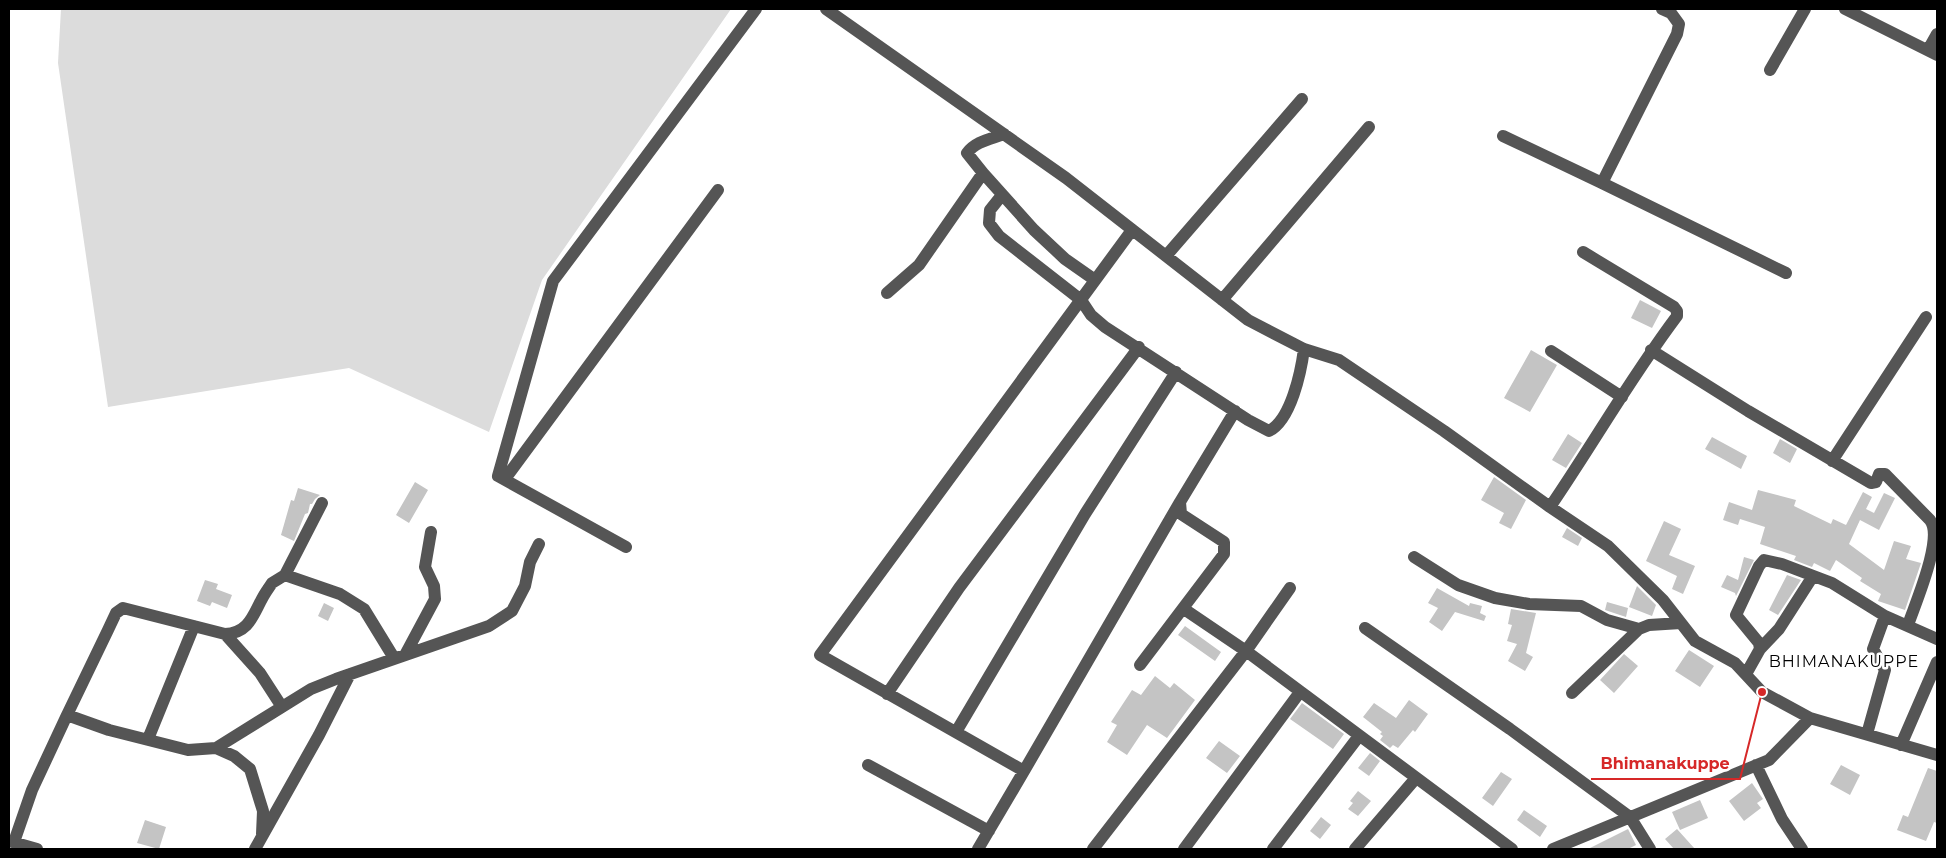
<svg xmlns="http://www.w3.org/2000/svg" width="1946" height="858" viewBox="0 0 1946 858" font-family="Montserrat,sans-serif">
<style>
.green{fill:#dcdcdc}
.building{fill:#c4c4c4}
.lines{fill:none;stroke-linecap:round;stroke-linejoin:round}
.minor{stroke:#555;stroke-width:12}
.labels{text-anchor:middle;stroke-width:5;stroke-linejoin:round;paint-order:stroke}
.neighbourhood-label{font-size:16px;letter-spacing:1px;fill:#000;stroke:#fff}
.leader{fill:none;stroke:#d62828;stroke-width:2}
.callout-dot{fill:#d62828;stroke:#fff;stroke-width:2}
.callout-label{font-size:16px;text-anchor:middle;font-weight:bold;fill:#d62828;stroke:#fff;stroke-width:5;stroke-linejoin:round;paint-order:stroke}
</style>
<rect width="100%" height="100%" fill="#fff"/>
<!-- green -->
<path class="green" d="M61,9h670l-189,271 -53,152 -140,-64 -241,39 -50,-344z"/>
<!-- building -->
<path class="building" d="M1640,300l21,11 -9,17 -21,-10z
M1531,350l26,15 -27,47 -26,-14z
M1568,434l14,9 -16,25 -14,-8z
M1712,437l35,19 -6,13 -36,-20z
M1780,439l17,10 -7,14 -17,-10z
M1494,477l32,23 -15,29 -12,-6 5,-10 -23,-13z
M415,482l13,8 -19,33 -13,-8z
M298,488l22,7 -5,4 -3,5h-2l-2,9 -3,1 -11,27 -13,-6 10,-35 3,1z
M1758,490l38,10 -2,6 37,18 2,-5 13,6 17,-33 9,5 -6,12 8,4 10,-20 11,5 -16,32 -19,-10 -11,24 35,26 10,-29 17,5 -5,13 15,4 -16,47 -27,-9 3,-7 -21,-13 2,-3 -26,-18 -6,11 -16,-8 -2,4 -18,-7 2,-4 -36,-12 5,-17 -25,-8 -2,6 -15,-5 6,-18 23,8z
M1664,521l17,8 -12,26 26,11 -12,28 -11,-5 5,-13 -31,-15z
M1567,528l15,10 -4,8 -16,-9z
M1744,557l10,3 -18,36 -1,-3 -14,-6 6,-12 11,5z
M1787,575l14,5 -23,35 -9,-5z
M205,580l13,4 -2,5 16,6 -5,13 -15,-6 -2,4 -13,-5z
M1637,586l19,19 -4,11 -23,-9z
M1437,588l32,18 1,-3 12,3 -2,7 6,3 -2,5 -29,-9 -13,19 -13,-9 9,-14 -10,-5z
M1607,602l21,6 -2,9 -21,-7z
M324,603l10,5 -6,13 -10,-5z
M1511,609l25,4 -10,40 7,4 -8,14 -17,-10 9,-17 -10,-3 5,-16 -4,-1z
M1185,626l36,26 -6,9 -37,-26z
M1689,650l25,16 -14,21 -25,-16z
M1624,654l14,12 -24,27 -14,-13z
M1155,676l15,12 4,-5 21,17 -28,38 -20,-13 -20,30 -20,-13 10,-17 -6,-3 21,-32 9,5z
M1409,700l19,14 -13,18 -2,-2 -15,18 -5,-3 -3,3 -10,-8 3,-4 -3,-2 2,-2 -19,-15 11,-14 22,15z
M1302,703l42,31 -11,15 -43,-30z
M1219,741l21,15 -13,17 -21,-15z
M1370,753l10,8 -11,15 -11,-8z
M1841,765l19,10 -10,20 -20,-11z
M1928,768l9,3v52l-3,-1 -8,19 -29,-11 6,-15 5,2z
M1501,772l11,7 -19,27 -11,-8z
M1752,783l11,16 -6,4 4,5 -17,13 -15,-20z
M1358,791l13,10 -13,15 -10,-7 5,-6 -3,-2z
M1700,800l8,18 -28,12 -8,-18z
M1524,810l23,16 -7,11 -23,-17z
M1321,817l10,8 -11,14 -10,-8z
M145,820l21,7 -7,22 -22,-6z
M1628,829l8,16 -8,4h-40z
M1677,829l18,20h-21l-9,-10z"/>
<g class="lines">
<!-- minor -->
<path class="minor" d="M826,9l240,169 182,142 56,29 35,11 105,71 106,76 58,39 55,54 32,41 40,22 27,29 48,26 127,37
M1845,9l92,46
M1928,50l9,-16
M1770,70l35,-61
M1503,136l99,47 75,-149 2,-10 -8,-11 -9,-4
M983,173l51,57 31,29 30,21
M1602,183l184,90
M1002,195l-12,15 -1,13 10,13 82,64 10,15 14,12 143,93 21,11c22,-11 32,-59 35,-82
M1132,230l-312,425 204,116 156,-269
M1166,256l136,-157
M887,293l32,-28 64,-92 -16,-20c9,-12 24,-14 37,-19
M1222,300l147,-173
M1651,350l97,61 123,72 5,-1 3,-8h6l45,46c14,18 -15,84 -22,105
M1551,351l71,46
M1832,461l94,-144
M505,479l213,-289
M1550,507c43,-63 81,-130 127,-191v-5l-3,-4 -91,-55
M626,547l-128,-71 55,-195 203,-272
M1414,557l44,28 37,13 34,6 52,2 26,14 32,9 10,-4 32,-2
M285,575l37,-72
M1184,609l62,42 266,198
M1365,628l145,101 120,88 20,32
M225,634l35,39 22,34
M1760,649l19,-20 34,-53
M405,655l30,-56 -1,-13 -9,-19 6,-35
M1140,665l84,-111v-12l-43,-28 -1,-12 55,-91
M1746,674l14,-25 -1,-6 -23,-28 23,-49 5,-6 18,4 50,19 53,33 52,23
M1572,693l67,-64
M887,694l72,-106 180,-241
M67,715l41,-85 8,-17 7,-5 102,26c28,-1 29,-26 43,-45l4,-6 13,-8 55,19 24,15 30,49
M956,732l129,-218 91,-142
M1867,734l18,-64 -12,-21 12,-33
M148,739l46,-113
M1901,745l36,-83
M216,748l18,8 16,13 13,42 -1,23
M868,765l121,66
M1756,765l26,54 20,30
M9,841l28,8
M14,842l18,-52 35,-75 42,15 79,20 28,-2 95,-59 25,-10 153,-53 23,-15 13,-25 5,-24 9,-18
M255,849l64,-114 31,-61
M978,849l46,-78
M1093,849l153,-198 44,-63
M1184,849l116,-157
M1273,849l86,-113
M1355,849l61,-71
M1553,849l216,-89 41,-42"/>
</g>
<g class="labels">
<!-- neighbourhood labels -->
<g class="neighbourhood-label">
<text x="1844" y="667">BHIMANAKUPPE</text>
</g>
</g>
<!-- callouts -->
<path class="leader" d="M1762 692L1740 779H1591"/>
<circle class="callout-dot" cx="1762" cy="692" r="5"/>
<g class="callout-label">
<text x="1665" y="769">Bhimanakuppe</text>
</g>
<!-- border -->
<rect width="1946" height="858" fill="none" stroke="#000000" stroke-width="20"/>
</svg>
